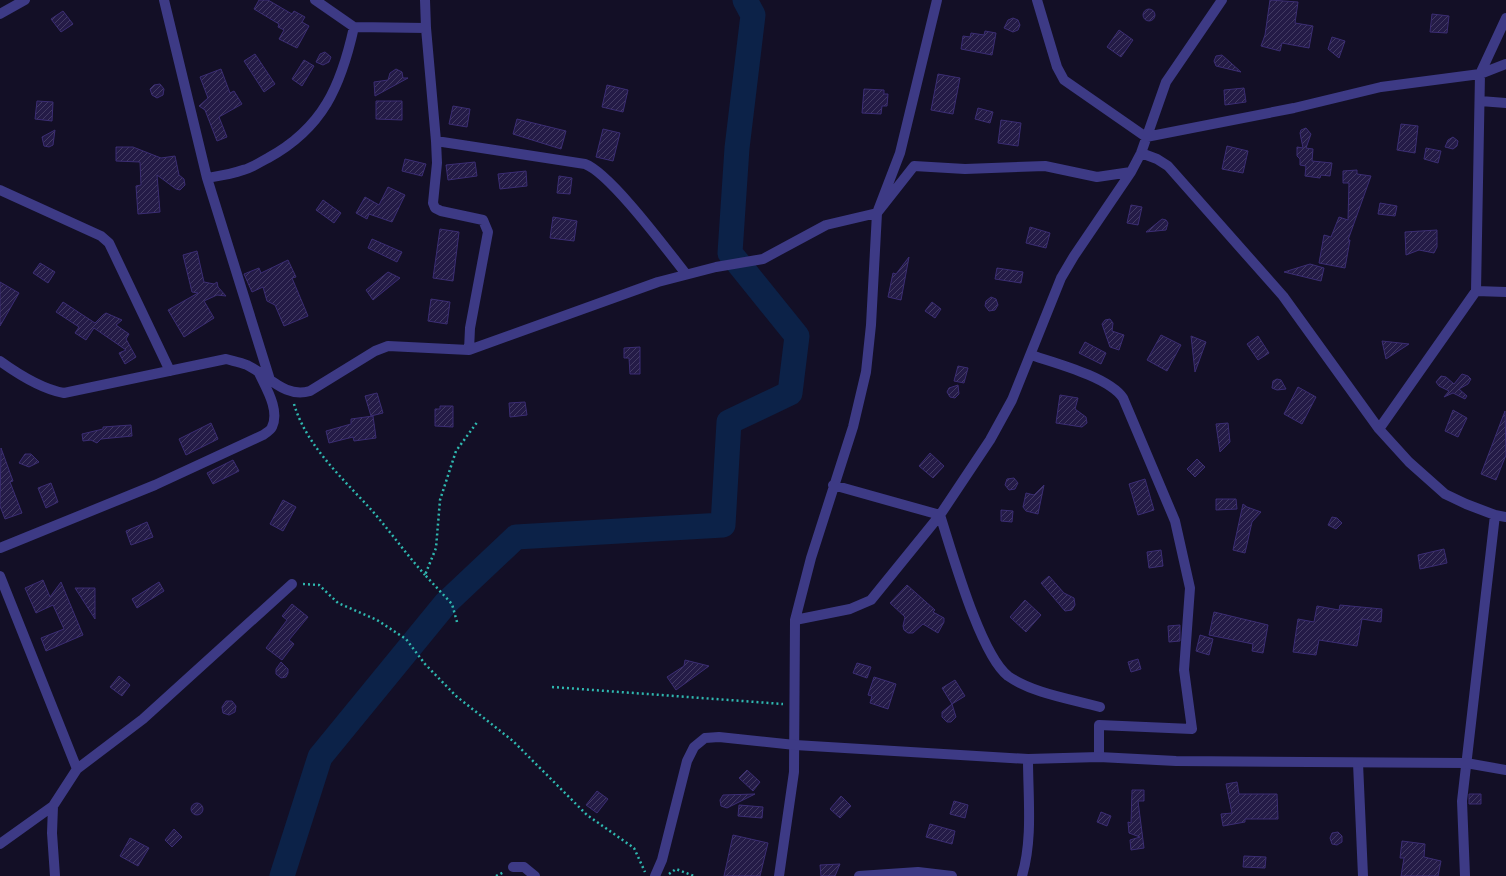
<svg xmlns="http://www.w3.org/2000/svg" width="1506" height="876" viewBox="0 0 1506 876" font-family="Cabin,sans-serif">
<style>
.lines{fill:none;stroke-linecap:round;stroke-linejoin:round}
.river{stroke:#0c2248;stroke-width:25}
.building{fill:url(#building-hatch);stroke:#3b2d73}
.path{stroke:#2fb8b0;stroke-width:2.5;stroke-dasharray:2 3;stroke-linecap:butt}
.minor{stroke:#3d3a85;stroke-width:10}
.tertiary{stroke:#3d3a85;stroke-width:10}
</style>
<defs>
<pattern id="building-hatch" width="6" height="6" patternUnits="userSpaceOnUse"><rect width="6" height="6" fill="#241b47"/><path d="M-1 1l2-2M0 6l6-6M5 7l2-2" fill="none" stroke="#433b63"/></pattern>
</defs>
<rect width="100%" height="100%" fill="#130f26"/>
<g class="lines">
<!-- river -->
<path class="river" d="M282,876l38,-119 126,-154 70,-66 207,-12 6,-103 61,-29 7,-57 -67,-83 7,-105 16,-133 -8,-15"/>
</g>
<!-- building -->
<path class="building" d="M259,0h9l24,14 2,-3 11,6 -3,5 7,4 -12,22 -18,-9 5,-9 -6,-3 1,-3 -25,-15z
M1270,0l28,2 -3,21 18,3 -4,22 -27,-5 -2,8 -19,-5 4,-11z
M1143 15a6 6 0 1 1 12 0a6 6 0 1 1-12 0Z
M63,11l10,13 -12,8 -10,-13z
M1432,14l17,2 -2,17 -17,-1z
M1013,18l5,2 2,5 -2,5 -5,2 -9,-4 4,-8z
M1119,30l14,10 -12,17 -14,-10z
M985,31l11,2 -4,22 -31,-6 2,-13 7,1 1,-4 13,2z
M1332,37l13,4 -6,17 -11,-9z
M325,52l6,5 -2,5 -6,3 -7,-3 4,-8z
M255,54l20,30 -11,8 -20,-31z
M1222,55l19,17 -25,-6 -2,-5 2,-5z
M304,60l10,6 -12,20 -10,-7z
M221,69l9,24 4,-2 8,13 -23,13 8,20 -10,4 -12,-31 -6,-4 9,-8 -8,-21z
M396,69l6,3 1,6h5l-33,18 -1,-14 14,-2 2,-7z
M938,74l22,4 -7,36 -22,-4z
M160,84l4,5 -1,6 -6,3 -5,-3 -2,-6 4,-4z
M607,85l21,5 -5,22 -21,-5z
M1244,88l2,14 -21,3 -1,-15z
M864,89l20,1v4h4l-1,12h-5l-1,8 -19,-1z
M37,101l16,1 -1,19 -17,-2z
M376,101h26v19l-26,-1z
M453,106l17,3 -3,18 -18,-3z
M978,108l15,4 -3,11 -15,-4z
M517,119l49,12 -5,18 -48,-15z
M1001,120l20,3 -3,23 -20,-3z
M1401,124l17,2 -3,27 -18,-3z
M1306,128l5,6 -5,14 7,1 -1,12 20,2 -2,13 -9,-1 -1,3 -15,-2 1,-10 -6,-1v-6l-3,-3v-9l6,1 -3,-15 1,-3z
M603,129l17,4 -7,28 -17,-4z
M55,130l-2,15 -4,2 -5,-1 -2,-9z
M1453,137l5,4 -1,5 -4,3 -8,-2 3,-7z
M1227,146l21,5 -5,22 -21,-4z
M116,147h17l28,11 14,-2 4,19 5,4 1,6 -5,5 -4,-1 -19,-14 3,37 -22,2 -2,-28 5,-1 -1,-23 -24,-1z
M1426,148l15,3 -3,12 -14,-4z
M405,159l21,5 -4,12 -20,-5z
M475,162l2,14 -29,4 -2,-15z
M1357,170v4l14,2 -23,64h2l-5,28 -26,-5 5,-28 7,2 8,-20 9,3 1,-37h-6v-12z
M526,171l1,15 -27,3 -2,-15z
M559,176l13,2 -2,16 -13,-1z
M388,187l17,8 -13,27 -23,-8 -2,5 -11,-6 9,-16 14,8z
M323,200l18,13 -7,10 -18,-13z
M1380,203l17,3 -2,10 -17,-2z
M1131,205l11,2 -4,18 -11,-2z
M553,217l24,4 -3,20 -24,-3z
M1162,219l4,1 2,3 -2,7 -20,2z
M1030,227l20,6 -4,15 -20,-5z
M440,229l19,3 -6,49 -20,-3z
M1437,230v17l-3,6 -15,-3 -13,5 -1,-23z
M372,239l30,13 -5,10 -29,-14z
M197,251l7,31 10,2 3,-2 1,5 8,9 -9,-1 -13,6 10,17 -30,19 -16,-27 30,-17 -6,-1 -9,-37z
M909,257l-8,43 -13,-3 5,-24 3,1z
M288,260l8,17 -4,1 16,38 -24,10 -9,-21 -8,-4 -4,-14 -11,5 -8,-18 15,-6 2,5z
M40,263l15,9 -7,11 -15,-10z
M1310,264l14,4 -3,13 -37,-9z
M997,268l26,4 -2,11 -26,-4z
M388,272l12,6 -27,22 -7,-10z
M0,282l19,11 -19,33z
M991,297l5,2 2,6 -3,5 -6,1 -4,-5 1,-5z
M431,299l19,3 -3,22 -19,-3z
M63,302l32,21 8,-8 3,-2 16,7 -6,5 13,9 -3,5 10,18 -11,7 -6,-11 7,-3 -32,-22 -8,12 -11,-7 4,-6 -23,-15z
M932,302l9,7 -6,9 -10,-7z
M1110,319l3,4 -1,8 12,4 -5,15 -9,-3 -8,-23 3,-4z
M1161,335l20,10 -14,26 -20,-11z
M1191,336l15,6 -11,30z
M1258,336l11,17 -11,7 -11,-16z
M1382,341l27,3 -23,15z
M1085,342l21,11 -5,11 -22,-11z
M640,347v27h-10l-1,-16h-5v-10z
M958,366l10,2 -4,15 -10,-2z
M1462,374l6,2 3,3 -3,5 -9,5 8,7 -2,3 -12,-6 -9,4 5,-6 -10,-5 -3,-4 5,-6 5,1 8,7z
M1277,379l4,1 5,9 -9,1 -5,-2 1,-7z
M958,385l1,9 -4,4 -5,-1 -3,-5 2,-4z
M1298,387l18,10 -14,27 -18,-10z
M377,393l6,20 -12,3 -6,-20z
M1060,395l18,3 -3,11 11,8 1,6 -5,4 -26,-4z
M525,402l2,13 -17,2 -1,-14z
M440,406h13v21l-18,-1v-17h5z
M1453,410l14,8 -9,19 -13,-6z
M1505,411l1,44 -10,25 -15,-6z
M373,416l3,22 -22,3 -1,-4 -24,6 -3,-12 25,-7v-5z
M211,423l7,16 -32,16 -7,-16z
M1228,423l2,19 -10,10 -4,-28z
M131,425l1,11 -31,3 -4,4 -6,-3 -8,1 -1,-7 21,-5v-2z
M1,448l12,33 -3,1 12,31 -17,6 -5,-13z
M930,453l14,13 -11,12 -14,-12z
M25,454h6l8,8 -10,5 -10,-4z
M1197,459l8,8 -10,10 -8,-8z
M233,460l6,11 -26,13 -6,-11z
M1014,478l4,5 -3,6 -6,1 -4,-5 2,-6z
M1145,479l9,31 -16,5 -9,-31z
M51,483l7,19 -12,6 -8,-20z
M1044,485l-6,29 -12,-3 -3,-4 3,-14 8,2z
M1216,499h20l1,10 -21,1z
M283,500l13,7 -13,24 -13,-7z
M1243,504l4,3 14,5 -9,10 -7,31 -12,-3z
M1001,510l12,1 -1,11 -11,-1z
M1332,517l5,1 5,5 -6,6 -8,-4z
M147,522l6,15 -22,8 -5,-14z
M1444,549l3,14 -27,6 -2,-14z
M1161,550l2,16 -14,2 -2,-16z
M1049,576l15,17 10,5 1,7 -3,5 -7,1 -24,-28z
M43,580l7,17 11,-15 22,53 -37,16 -5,-13 23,-9 -11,-24 -17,8 -11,-25z
M159,582l5,9 -27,17 -5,-9z
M907,585l28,25 -2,2 11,6v4l-6,11 -15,-9 -10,9h-5l-4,-3 -1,-4 2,-9 -15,-14z
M75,588h20v31z
M1025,600l16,15 -15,17 -16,-15z
M292,604l16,13 -19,23 5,4 -12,16 -16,-12 21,-28 -5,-4z
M1340,605l42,4 -1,13 -19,-3 -5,27 -38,-6 -3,15 -23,-3 5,-33 16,3 3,-16 22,4z
M1214,612l54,13 -5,28 -11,-2 1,-7 -44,-9z
M1180,625v16l-11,1 -1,-16z
M1200,635l13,4 -4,16 -13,-4z
M1138,659l3,10 -10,3 -3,-10z
M685,660l24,6 -33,24 -9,-13 17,-11z
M281,662l7,7v4l-2,4 -5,1 -5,-4v-5z
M857,663l14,4 -4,11 -14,-5z
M119,676l11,9 -8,11 -12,-9z
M874,677l22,7 -8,25 -18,-6 2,-7 -4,-1z
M955,680l10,16 -13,8 -10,-16z
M226,701h6l4,5 -1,6 -6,3 -6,-2 -1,-6z
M952,704l4,13 -5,5h-4l-5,-5v-5z
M747,770l13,12 -7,9 -14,-13z
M1237,782l2,12h38l1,25h-33v3l-22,4 -2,-12 11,-1 -6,-29z
M1132,790h12v11h-6l6,47 -13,2 -1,-10 10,-3 -11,-4 -1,-11 3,1z
M597,791l11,8 -11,14 -11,-8z
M755,794l-28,14 -6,-2 -1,-6 3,-5z
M1469,794h12v10h-12z
M841,796l10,10 -11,12 -10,-9z
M954,801l14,4 -3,13 -15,-4z
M191 809a6 6 0 1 1 12 0a6 6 0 1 1-12 0Z
M739,805l24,2 -1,11 -24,-2z
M1101,812l10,4 -4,10 -10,-4z
M930,824l25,7 -3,13 -26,-7z
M174,829l8,8 -10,10 -7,-7z
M1338,832l4,4v6l-5,3 -5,-1 -2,-6 2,-5z
M733,835l35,8 -8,33h-36z
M130,838l19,10 -11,18 -18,-10z
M1402,841l23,3 -1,13 17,4 -3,15h-37l3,-18h-4z
M1244,856l22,1 -1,11 -22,-1z
M840,864l-5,12h-14l-1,-11z"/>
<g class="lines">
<!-- path -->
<path class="path" d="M294,404c13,44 51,76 81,110 17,20 32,41 50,61
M303,584l16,1 19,18 39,17 29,19 19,25 31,32 57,45 74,74 47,33 11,24
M457,622l-5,-18 -27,-29 11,-27 4,-48 16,-49 22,-30
M552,687l231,17
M669,874l7,-5 18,7
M496,876l8,-4"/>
<!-- minor -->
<path class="minor" d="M164,0l43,178
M1037,0l20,67 7,13 82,57 148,-29 87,-21 99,-13 26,-10
M0,14l25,-14
M354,27l72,1 -1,-28
M426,28l10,113 1,22 -4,40 2,5 6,3 42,9 5,12 -18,96 -1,22
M1480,101l26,2
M436,141l149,23c25,9 82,86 101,110
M1141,153l16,6 11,7 115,130 96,133 30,33 36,32 21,10 29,11 -33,286 3,75
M0,190l101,46 8,7 61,128
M1476,291l30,1
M1031,355c24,8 78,22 92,43l52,123 15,67 -6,82 8,59 -93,-4v32
M0,361c18,13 42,28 64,32l162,-34c7,2 14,3 21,6 21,10 38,34 63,26l65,-40 13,-5 81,4 189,-68 58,-15 47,-8 63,-34 51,-12 37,-47 51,3 80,-3 52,11 34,-5
M270,380l-63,-202c12,-2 25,-4 36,-8 9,-2 17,-8 25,-12 55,-30 73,-72 86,-131l-39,-27
M1379,429l97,-138 4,-217 26,-56
M833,485l107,30c12,37 40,139 68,161 24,17 63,23 92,31
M1495,515l11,2
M0,548l155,-63 108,-50c3,-2 8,-5 9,-8 8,-17 -6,-39 -13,-54
M0,576l77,193
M795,620l55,-11 21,-9 69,-85 50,-75 22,-40 49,-122 13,-22 57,-84 10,-19 25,-71 56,-82
M1358,763l5,113
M53,806l-1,27 3,43
M0,844l53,-38 24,-37 66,-50 149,-135
M513,867h11l11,9
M779,876l15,-104 1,-152 16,-62 42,-131 13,-55 5,-47 6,-112 23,-60 37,-153
M859,876l59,-4 34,4
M1022,876c11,-37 6,-79 6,-117"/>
<!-- tertiary -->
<path class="tertiary" d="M655,876l7,-16 25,-99 7,-14 11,-9 14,-1 76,8 233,14 71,-2 77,4 290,2 40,7"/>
</g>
</svg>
